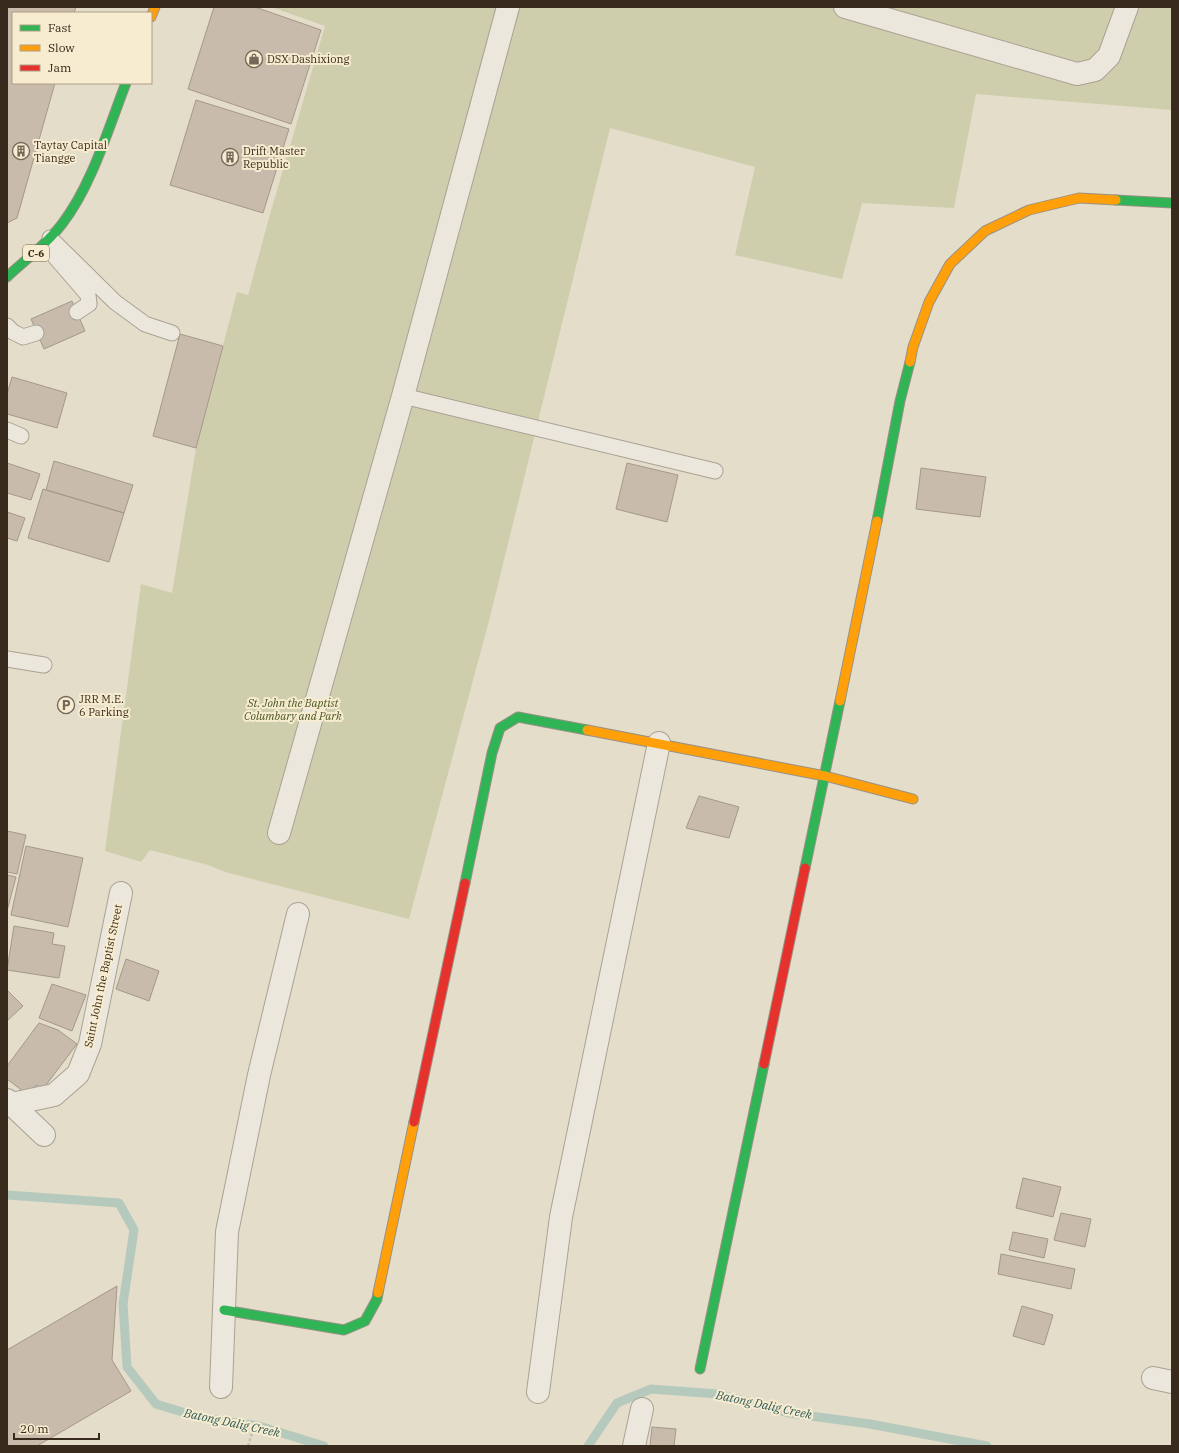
<svg xmlns="http://www.w3.org/2000/svg" width="1179" height="1453" viewBox="0 0 1179 1453" font-family="'IBM Plex Serif',serif">
<style>
.cemetery{fill:#ceceac}
.lines{fill:none;stroke-linecap:round;stroke-linejoin:round}
.stream{stroke:#b6c9bd;stroke-width:9}
.building{fill:#c8bbab;stroke:#a4988a}
.lane-casing{stroke:#a9a294;stroke-width:17}
.street-casing{stroke:#a9a294;stroke-width:24}
.fast-casing{stroke:#999184;stroke-width:11}
.slow-casing{stroke:#999184;stroke-width:11}
.jam-casing{stroke:#999184;stroke-width:11}
.path{stroke:#c5beb3;stroke-width:2.5;stroke-dasharray:3 2;stroke-linecap:butt}
.lane{stroke:#ece7dd;stroke-width:15}
.street{stroke:#ece7dd;stroke-width:22}
.fast{stroke:#30b455;stroke-width:9}
.slow{stroke:#ff9f0a;stroke-width:9}
.jam{stroke:#e5322d;stroke-width:9}
.labels{text-anchor:middle;stroke-width:4;stroke-linejoin:round;paint-order:stroke}
.shield{fill:#f7eccf;stroke:#716452;stroke-width:1}
.shield-label{font-size:10px;font-weight:bold;fill:#382a1c}
.poi-label{font-size:11px;fill:#382a1c;stroke:#f7eccf;text-anchor:start}
.park-label{font-size:11px;font-style:italic;fill:#485522;stroke:#f7eccf}
.street-label{font-size:11px;fill:#382a1c;stroke:#f7eccf}
.water-label{font-size:12px;font-style:italic;fill:#2b5856;stroke:#f7eccf}
</style>
<rect width="100%" height="100%" fill="#e4ddca"/>
<!-- cemetery -->
<path class="cemetery" d="M271,7h901v103l-196,-16 -22,114 -92,-5 -20,76 -107,-24 20,-88 -145,-39 -120,489 -81,302 -184,-47 -17,-7 -58,-15 -9,12 -36,-11 36,-267 31,9 24,-145 41,-156 11,3 21,-77 56,-192z"/>
<g class="lines">
<!-- stream -->
<path class="stream" d="M7,1195l112,8 15,27 -11,74 4,63 29,37 46,14 57,8 65,20
M588,1446l29,-43 34,-14 67,5 71,19 81,11 117,22"/>
</g>
<!-- building -->
<path class="building" d="M7,7h69l-2,6h-61v70h42l-38,135 -10,5z
M214,7h41l66,23 -30,94 -103,-35z
M196,100l93,29 -26,84 -93,-28z
M72,301l13,30 -41,18 -13,-30z
M180,334l43,12 -27,102 -43,-12z
M12,377l55,16 -10,35 -50,-14v-20z
M54,461l79,24 -9,28 -78,-23z
M7,463l33,11 -9,26 -24,-7z
M627,463l51,12 -11,47 -51,-13z
M921,468l65,9 -6,40 -64,-8z
M43,489l81,24 -15,49 -81,-24z
M7,512l18,6 -8,23 -10,-3z
M699,796l40,11 -10,31 -43,-10z
M7,831l19,4 -9,39 -10,-2z
M26,846l57,12 -15,69 -57,-12z
M7,875l9,2 -9,34z
M14,926l40,7 -2,11 13,2 -6,32 -52,-8z
M126,959l33,12 -10,30 -33,-12z
M52,984l34,11 -14,36 -33,-13z
M7,990l16,16 -16,15z
M39,1023l19,7 19,14 -34,45 -7,-4 -8,10 -21,-16v-13z
M1023,1178l38,9 -8,30 -37,-9z
M1061,1213l30,6 -6,28 -31,-7z
M1013,1232l35,7 -4,19 -35,-8z
M1001,1254l74,15 -4,20 -73,-15z
M117,1286l-5,74 19,31 -94,55h-30v-96z
M1022,1306l31,9 -9,30 -31,-9z
M652,1427l24,2 -2,17h-24z"/>
<g class="lines">
<!-- lane casing -->
<g class="lane-casing">
<path id="lane" d="M50,238l65,64 30,22 27,9
M50,251l38,44 1,9 -12,8
M7,326l6,6 10,5 13,-4
M403,396l312,75
M7,430l14,6
M7,659l37,6"/>
</g>
<!-- street casing -->
<g class="street-casing">
<path id="street" d="M845,7l232,67 18,-4 14,-14 18,-49
M279,833l124,-437 105,-389
M7,1100l37,35
M7,1105l47,-10 24,-21 12,-30 31,-151
M1153,1378l19,4
M221,1387l6,-155 32,-157 39,-161
M538,1392l23,-175 98,-474
M634,1446l8,-37"/>
</g>
<!-- fast casing -->
<g class="fast-casing">
<path id="fast" d="M1116,200l56,3
M7,277c18,-17 40,-33 55,-53 30,-39 46,-95 64,-141
M877,521l23,-120 10,-39
M805,868l35,-167
M465,883l27,-130 8,-25 18,-11 69,13
M224,1310l120,20 21,-9 12,-22 1,-6
M700,1369l64,-305"/>
</g>
<!-- slow casing -->
<g class="slow-casing">
<path id="slow" d="M151,17l4,-10
M910,362l3,-15 16,-45 21,-38 35,-33 44,-21 50,-12 37,2
M840,701l37,-180
M587,730l238,46 88,23
M378,1293l36,-171"/>
</g>
<!-- jam casing -->
<g class="jam-casing">
<path id="jam" d="M764,1064l41,-196
M414,1122l51,-239"/>
</g>
<!-- path -->
<path class="path" d="M248,1446l4,-13"/>
<!-- lane -->
<use href="#lane" class="lane"/>
<!-- street -->
<use href="#street" class="street"/>
<!-- fast -->
<use href="#fast" class="fast"/>
<!-- slow -->
<use href="#slow" class="slow"/>
<!-- jam -->
<use href="#jam" class="jam"/>
</g>
<!-- icons -->
<defs>
<g id="shop-ring" transform="scale(0.9)"><circle r="9.5" fill="#f7eccf" stroke="#746959" stroke-width="1.5"/><path d="M-5-2.5h2.3a2.7 3.5 0 0 1 5.4 0H5L5.5 6h-11ZM-1.5-2.5h3a1.5 2.3 0 0 0-3 0Z" fill="#746959"/></g>
<g id="building-ring" transform="scale(0.9)"><circle r="9.5" fill="#f7eccf" stroke="#746959" stroke-width="1.5"/><path d="M-4-6H4V6H1V3H-1V6H-4ZM-2.5-4.3h1.7v1.8h-1.7ZM.8-4.3h1.7v1.8H.8ZM-2.5-1h1.7V.8h-1.7ZM.8-1h1.7V.8H.8Z" fill="#746959"/></g>
<g id="parking-ring" transform="scale(0.9)"><circle r="9.5" fill="#f7eccf" stroke="#746959" stroke-width="1.5"/><path d="M-3.5-5.5H1a3.5 3.5 0 0 1 0 7H-1V5.5H-3.5ZM-1-3.4V-.6H.8a1.4 1.4 0 0 0 0-2.8Z" fill="#746959"/></g>
</defs>
<g fill-rule="evenodd">
<use href="#shop-ring" x="254" y="59"/>
<use href="#building-ring" x="21" y="151"/>
<use href="#building-ring" x="230" y="157"/>
<use href="#parking-ring" x="66" y="705"/>
</g>
<g class="labels">
<!-- shield labels -->
<rect class="shield" x="23" y="245" width="26" height="16" rx="3"/>
<g class="shield-label">
<text x="36" y="257">C-6</text>
</g>
<!-- poi labels -->
<g class="poi-label">
<text x="267" y="63">DSX Dashixiong</text>
<text x="34" y="149">Taytay Capital<tspan x="34" dy="13">Tiangge</tspan></text>
<text x="243" y="155">Drift Master<tspan x="243" dy="13">Republic</tspan></text>
<text x="79" y="703">JRR M.E.<tspan x="79" dy="13">6 Parking</tspan></text>
</g>
<!-- park labels -->
<g class="park-label">
<text x="293" y="707">St. John the Baptist<tspan x="293" dy="13">Columbary and Park</tspan></text>
</g>
<!-- street labels -->
<g class="street-label">
<text transform="translate(103 976) rotate(-78)" y="4">Saint John the Baptist Street</text>
</g>
<!-- water labels -->
<g class="water-label">
<text transform="translate(764 1405) rotate(12)" y="4">Batong Dalig Creek</text>
<text transform="translate(232 1423) rotate(12)" y="4">Batong Dalig Creek</text>
</g>
</g>
<!-- border -->
<rect width="1179" height="1453" fill="none" stroke="#382a1c" stroke-width="16"/>
<!-- legend -->
<rect x="12" y="12" width="140" height="72" fill="#f7eccf" stroke="#ab9e87"/>
<rect x="20" y="25" width="20" height="6" fill="#30b455" stroke="#ab9e87"/>
<text x="48" y="32" font-size="12" fill="#382a1c">Fast</text>
<rect x="20" y="45" width="20" height="6" fill="#ff9f0a" stroke="#ab9e87"/>
<text x="48" y="52" font-size="12" fill="#382a1c">Slow</text>
<rect x="20" y="65" width="20" height="6" fill="#e5322d" stroke="#ab9e87"/>
<text x="48" y="72" font-size="12" fill="#382a1c">Jam</text>
<!-- scale -->
<path d="M14 1433v6h85v-6" fill="none" stroke="#382a1c" stroke-width="2"/>
<text x="20" y="1433" font-size="12" fill="#382a1c" stroke="#f7eccf" stroke-width="3" paint-order="stroke">20 m</text>
</svg>
